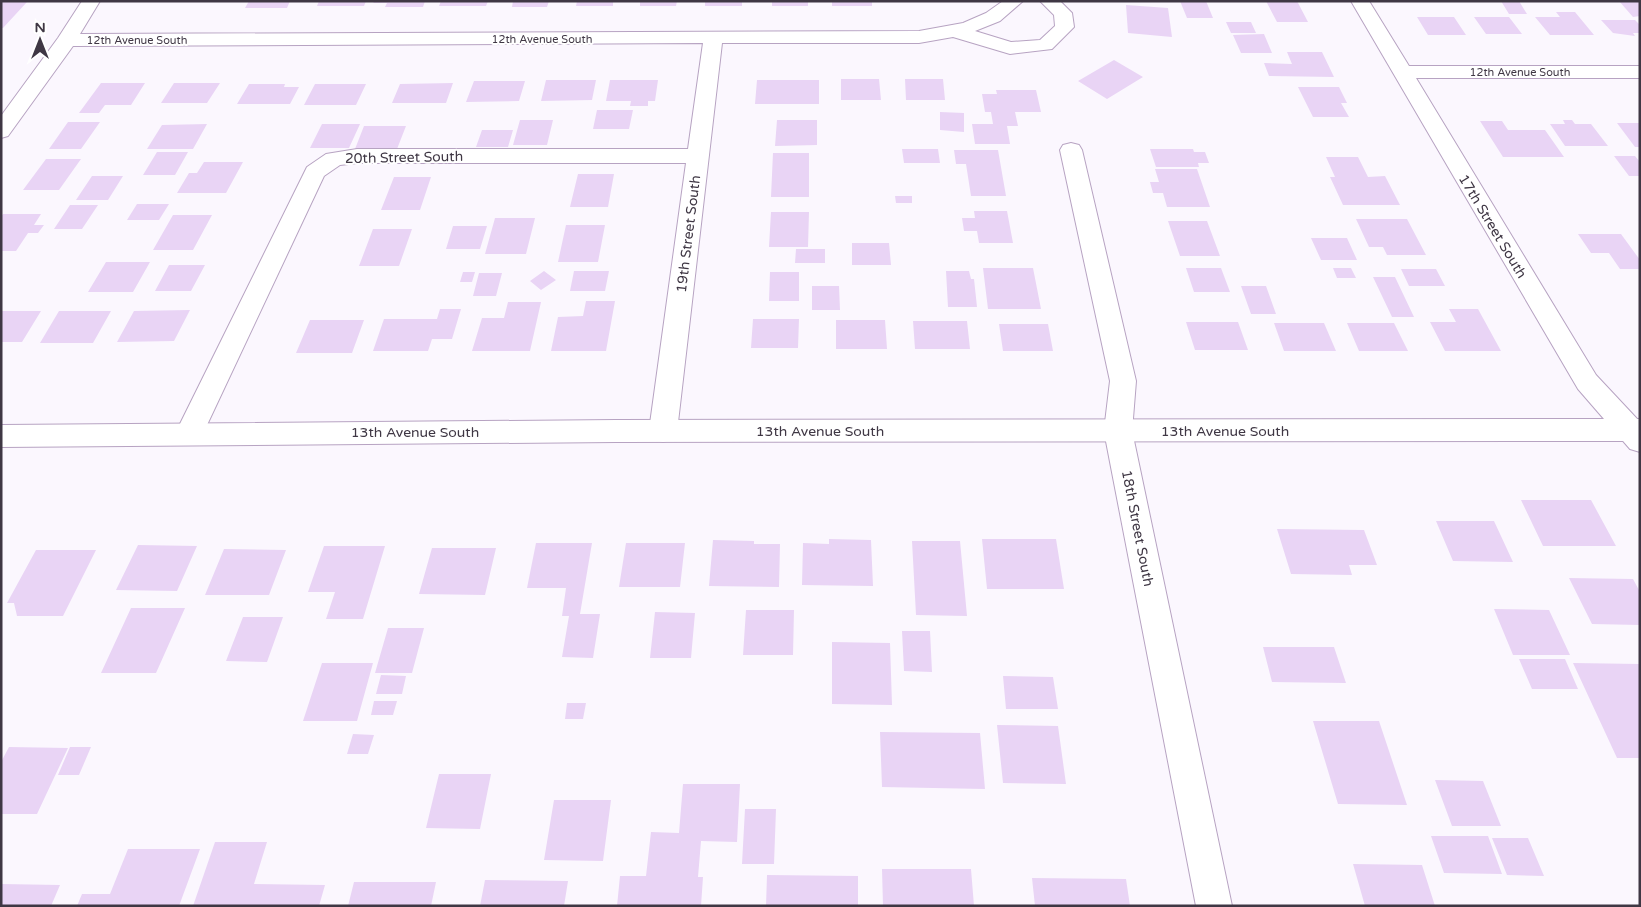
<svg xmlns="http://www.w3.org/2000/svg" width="1641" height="907" viewBox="0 0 1641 907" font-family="'Varela Round',sans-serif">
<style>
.building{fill:#e9d4f5}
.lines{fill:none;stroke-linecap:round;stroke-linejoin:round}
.street-casing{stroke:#b7a3c2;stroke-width:2}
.secondary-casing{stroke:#b7a3c2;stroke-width:2}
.street{fill:#fff;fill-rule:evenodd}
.secondary{fill:#fff;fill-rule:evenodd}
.labels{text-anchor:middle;stroke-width:4;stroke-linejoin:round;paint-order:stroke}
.far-street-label{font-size:11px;fill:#3f3744;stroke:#fff}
.street-label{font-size:14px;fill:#3f3744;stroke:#fff}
</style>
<rect width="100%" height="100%" fill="#fbf7fe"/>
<!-- building -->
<path class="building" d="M249,1h41l-3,7h-42z
M319,1h47l-2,5h-47z
M375,1h50l-2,6h-38l2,-4h-14z
M441,1h47l-2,5h-47z
M513,1h36l-2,6h-35z
M577,1h36v5h-37z
M640,1h37l-1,5h-36z
M705,1h37v5h-37z
M772,1h36v5h-36z
M832,1h40v5h-40z
M1180,1h26l7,17h-26z
M1266,1h31l11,21h-31z
M1501,1h18l8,13h-18z
M1619,1h19l2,2v13l-7,1z
M1,2h26l-24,26h-2z
M1126,5l42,3 4,29 -44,-4z
M1556,12h19l19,23h-44l-15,-18h25z
M1417,17h37l12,18h-38z
M1474,17h35l13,17h-36z
M1601,20h34l5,5v8h-7l2,3 -22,-3z
M1226,22h25l5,11h-25z
M1264,34l8,19h-31l-8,-18z
M1287,52h35l12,25 -65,-1 -5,-13 28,1z
M1114,60l29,17 -36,22 -29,-18z
M841,79h38l2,21h-40z
M905,79h38l2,21h-39z
M546,80h50l-4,20 -51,1z
M610,80h48l-3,21h-7v5h-18l1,-5h-25z
M757,80h62v24h-64z
M474,81h51l-6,20 -53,1z
M101,83h44l-14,22h-26l-6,8h-20z
M174,83h46l-13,20h-46z
M453,83l-7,20h-54l8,-19z
M249,84h36l-1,3h15l-9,17h-53z
M315,84h51l-10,21h-52z
M1298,87h41l8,16h-6l8,14h-36z
M996,90h40l5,22h-26l3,14h-11l3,18h-35l-3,-20h21l-2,-12h-6l-3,-18h15z
M597,110h36l-4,19h-36z
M940,112l24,1v19l-24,-2z
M520,120h33l-6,25h-34z
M777,120h40v25l-42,1z
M1563,120h9l3,4h16l17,22h-43l-15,-22h15z
M1480,121h22l6,9h37l19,27h-61z
M68,122h32l-19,27h-32z
M1617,123h23v24h-5z
M207,124l-14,25h-46l15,-24z
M322,124h38l-11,24h-39z
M364,126h42l-9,23h-42z
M482,130h31l-5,17h-32z
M902,149h36l2,14h-36z
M1150,149h43l1,3h11l4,11h-11l1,4h-43z
M954,150h44l8,46h-35l-5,-32h-10z
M157,152h31l-13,23h-32z
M773,153h36v44h-38z
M1614,156h21l5,6v14h-11z
M1326,157h32l10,20 17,-1 15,29h-57l-13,-28h5z
M46,159h35l-22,31h-36z
M204,162h39l-17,31h-49l12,-20h8z
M1155,169h42l13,38h-43l-4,-14h-10l-3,-11h9z
M578,174h36l-6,33h-38z
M92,176h31l-15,24h-32z
M394,177h37l-11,33h-39z
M895,196h17v7h-16z
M137,204h32l-10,16h-32z
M70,205h28l-16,24h-28z
M974,211h33l6,32h-34l-2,-12h-13l-2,-13h13z
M771,212h38l-1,35h-39z
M3,214h38l-7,11h10l-6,8h-10l-12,18h-15v-34z
M173,215h39l-19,35h-40z
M495,218h40l-9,36h-41z
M1356,219h51l19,36h-39l-4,-8h-14z
M1168,221h39l13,35h-40z
M566,225h39l-7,37h-40z
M453,226h34l-7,23h-34z
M373,229h39l-13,37h-40z
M1578,234h43l19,26v9h-20l-11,-16h-18z
M1311,238h36l10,22h-36z
M852,243h37l2,22h-39z
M796,249h29v14h-30z
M106,262h44l-17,30h-45z
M169,265h36l-14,26h-36z
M983,268h50l8,41h-53z
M1186,268h35l9,24h-36z
M1333,268h18l5,10h-19z
M1401,269h35l9,17h-36z
M544,271l12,9 -15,10 -11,-9z
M574,271h35l-4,20h-35z
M946,271h23l2,8h3l3,28h-29z
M463,272h12l-3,10h-12z
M770,272h29v29h-30z
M479,273h23l-6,23h-23z
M1373,277h22l19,40h-22z
M812,286h27l1,24h-28z
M1241,286h25l10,28h-25z
M586,301h29l-9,50h-55l7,-34 25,-1z
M508,302h33l-11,49h-58l10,-33h22z
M440,309h21l-9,30h-20l-4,12h-55l11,-32h53z
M1449,309h29l23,42h-56l-15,-29h26z
M190,310l-16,31 -57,1 17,-31z
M1,311h40l-19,31h-21z
M59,311h52l-18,32h-53z
M753,319h46l-1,29h-47z
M310,320h54l-12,33h-56z
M836,320h49l2,29h-51z
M913,321h54l3,28h-55z
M1186,322h52l10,28h-53z
M1274,323h50l12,28h-52z
M1347,323h47l14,28h-49z
M999,324h49l5,27h-50z
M1521,500h70l25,46h-73z
M1436,521h58l19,41 -60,-1z
M1277,529l87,1 13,35h-28l3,10 -61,-1z
M829,539l42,1 2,46 -71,-1 1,-42 26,1z
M982,539h74l8,50h-77z
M713,540l41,1v3h26l-1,43 -70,-1z
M912,541h48l7,75 -51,-1z
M536,543h56l-12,71h20l-7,44 -31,-1 7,-41h-7l4,-28h-39z
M626,543h59l-5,44h-61z
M138,545l59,1 -20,45 -61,-1z
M324,546h61l-22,73h-37l9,-27h-27z
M432,548h64l-11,47 -66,-1z
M224,549l62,1 -17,45h-64z
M36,550h60l-33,66h-46l-3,-13h-7z
M1569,578l64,1 7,13v33l-48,-1z
M131,608h54l-29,65h-55z
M1494,609l55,1 21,45h-57z
M746,610h48l-1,45h-50z
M655,612l40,1 -4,45h-41z
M243,617h40l-16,45 -41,-1z
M388,628h36l-12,45h-37z
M902,631h28l2,41 -28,-1z
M832,642l58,1 2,62 -60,-1z
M1263,647h71l12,36 -74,-1z
M1519,659h46l13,30h-46z
M322,663h51l-16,58h-54z
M1573,663l67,1v94h-23z
M381,675l25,1 -4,18h-26z
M1003,676l50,1 5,32h-52z
M374,701h23l-4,14h-22z
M567,703h19l-3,16h-18z
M1313,721h66l28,84 -69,-1z
M997,725l61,1 8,58 -63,-1z
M880,732l100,1 5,56 -103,-2z
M353,734l21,1 -6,19h-21z
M9,747l59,1 -31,66h-36v-52z
M70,747h21l-12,28h-21z
M439,774h52l-11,55 -54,-1z
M1435,780l48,1 18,45h-49z
M683,784h57l-3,58 -36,-1 -3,36h5l-2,29h-84l3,-30h26l5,-44 28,1z
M554,800h57l-8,61 -59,-1z
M745,809h31l-2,55h-32z
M1431,836h57l14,38 -58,-1z
M1492,838h36l16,38 -37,-1z
M215,842h52l-13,42 71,1 -6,21h-126z
M128,849h72l-21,57h-102l5,-12h28z
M1353,864l69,1 13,41h-70z
M882,869h89l3,37h-91z
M767,875l91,1v30h-92z
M1032,878l94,1 4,27h-95z
M485,880l83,1 -4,25h-84z
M354,882h82l-5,24h-83z
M1,884l59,1 -9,21h-50z"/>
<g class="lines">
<!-- street casing -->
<g class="street-casing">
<path id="street" d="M82,1h18l-20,33 839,-3 44,-8 23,-10 17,-12h20l-23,20 -25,10 36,11 29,-2 15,-14 -1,-11 -14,-14h20l12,12 2,14 -22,22 -42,5 -57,-17 -34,6h-197l-45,388 -4,8 -10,3 -10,-3 -4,-8 37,-268h-329l-17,2 -16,11 -125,266 -10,3 -10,-3 -4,-8 132,-267 19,-13 31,-5h331l15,-106 -630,3 -65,90 -7,2v-22l57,-78z
M1351,1h18l40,65h231v12h-224l180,297 44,47v30l-10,-3 -52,-60z
M1071,143l8,2 3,5 54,231 -4,50 100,475h-36l-92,-475 6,-50 -50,-231 3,-5z"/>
</g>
<!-- secondary casing -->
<g class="secondary-casing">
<path id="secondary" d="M1640,419v22l-1024,1 -615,5v-22l615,-5z"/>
</g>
<!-- street -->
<use href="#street" class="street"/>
<!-- secondary -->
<use href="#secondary" class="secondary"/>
</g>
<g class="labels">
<!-- far-street labels -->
<g class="far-street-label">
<text x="542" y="43">12th Avenue South</text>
<text x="137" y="44">12th Avenue South</text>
<text x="1520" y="76">12th Avenue South</text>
</g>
<!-- street labels -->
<g class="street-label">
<text transform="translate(404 157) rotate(-1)" y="5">20th Street South</text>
<text transform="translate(1493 226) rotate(59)" y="5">17th Street South</text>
<text transform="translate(688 234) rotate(-83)" y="5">19th Street South</text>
<text x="820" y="436">13th Avenue South</text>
<text x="1225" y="436">13th Avenue South</text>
<text x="415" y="437">13th Avenue South</text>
<text transform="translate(1138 528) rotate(79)" y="5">18th Street South</text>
</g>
</g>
<!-- border -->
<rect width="1641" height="907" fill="none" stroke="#3f3744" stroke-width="5"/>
<!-- north arrow -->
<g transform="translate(40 40)" stroke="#ffffff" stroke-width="4" paint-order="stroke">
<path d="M0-4L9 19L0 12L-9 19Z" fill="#3f3744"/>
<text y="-8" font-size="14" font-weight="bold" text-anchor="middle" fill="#3f3744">N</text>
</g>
</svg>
